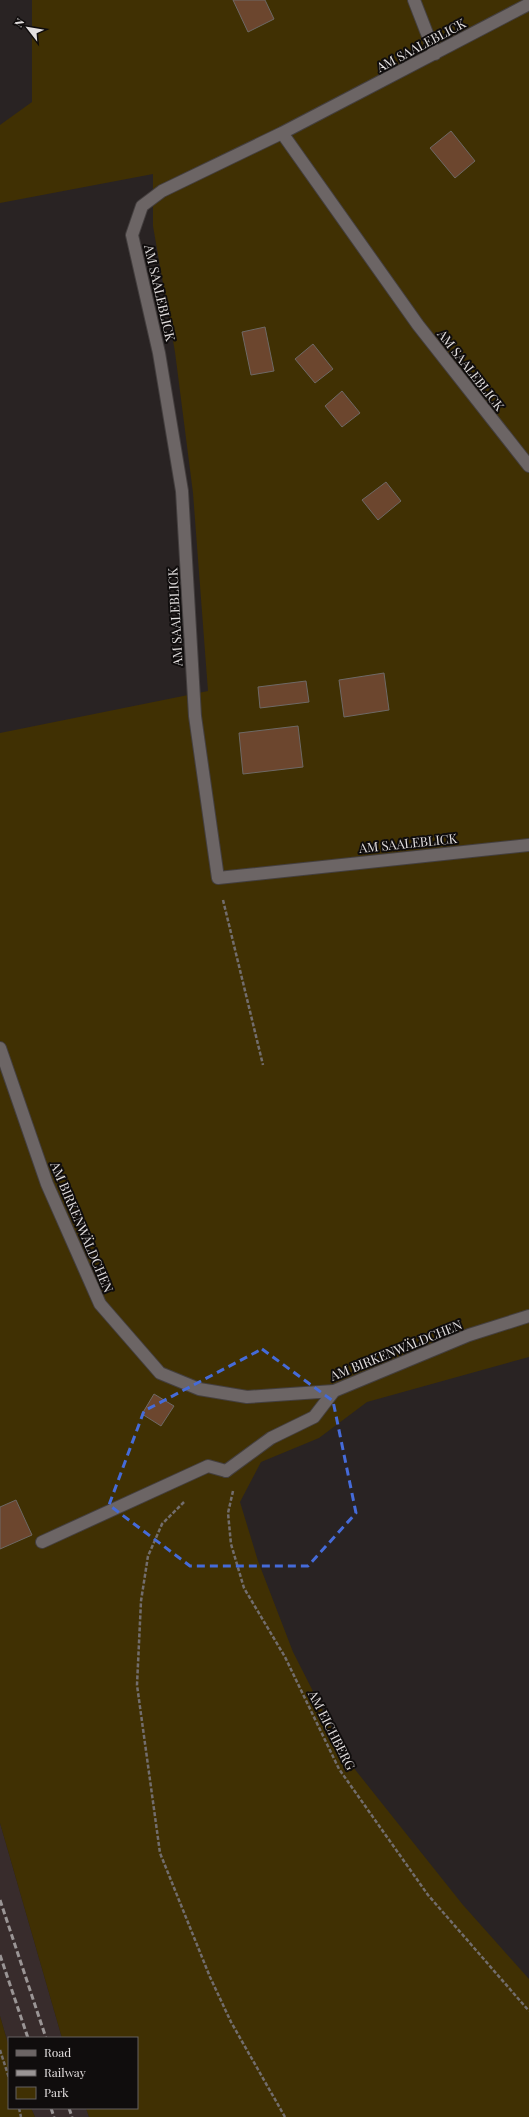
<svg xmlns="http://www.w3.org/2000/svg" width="529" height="2117" viewBox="0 0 529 2117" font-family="'Playfair Display',serif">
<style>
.built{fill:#382c2c}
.green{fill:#403003}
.building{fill:#6c462e;stroke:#6e6966}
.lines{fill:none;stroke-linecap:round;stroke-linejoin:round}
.service-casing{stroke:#443f3f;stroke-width:14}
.minor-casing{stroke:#443f3f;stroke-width:14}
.path{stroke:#726d6d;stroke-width:2.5;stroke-dasharray:4 2;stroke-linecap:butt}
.service{stroke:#6c6565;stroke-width:12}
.minor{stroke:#6c6565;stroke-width:12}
.rail{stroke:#9a9595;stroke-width:3;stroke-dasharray:6 3;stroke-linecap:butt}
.marked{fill:none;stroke:#456bd9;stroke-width:3;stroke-dasharray:8 5;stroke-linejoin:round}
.labels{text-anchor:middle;stroke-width:4;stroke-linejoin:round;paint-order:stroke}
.street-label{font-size:13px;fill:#e3dfdf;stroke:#100d0d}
</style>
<rect width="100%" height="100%" fill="#292323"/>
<!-- built -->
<path class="built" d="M0,1823l62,215h-53v9l-9,-31z
M31,2108h55l3,9h-54z"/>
<!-- green -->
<path class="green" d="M32,0h497v1357l-162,45 -48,36 -58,24 -21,40 18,59 35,91 56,110 114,143 66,74v138h-440l-3,-9h51v-70h-75l-62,-215v-1090l208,-42 -15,-198 -18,-141 -22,-126v-52l-153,29v-78l32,-23z
M0,2016l9,31v61h22l4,9h-35z"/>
<!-- building -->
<path class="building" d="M233,0h32l9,19 -26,13z
M451,131l24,30 -20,17 -25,-30z
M265,327l9,44 -23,4 -9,-43z
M313,344l20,25 -18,14 -20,-24z
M342,391l18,22 -18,14 -17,-21z
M386,482l15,19 -23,19 -16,-20z
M384,673l5,37 -45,7 -5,-37z
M306,681l3,21 -49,6 -2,-21z
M298,726l5,41 -60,7 -4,-41z
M154,1394l20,12 -13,20 -19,-12z
M16,1500l16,35 -32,14v-42z"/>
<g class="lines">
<!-- service casing -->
<g class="service-casing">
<path id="service" d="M414,0l21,54
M529,4l-247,129 -120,58 -20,15 -10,29 27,118 23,138 13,225 23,162 311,-33
M282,133l136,192 111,141
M0,1048l47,136 53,120 60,69 39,16 48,8 87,-6
M42,1542l166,-76 18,5"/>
</g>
<!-- minor casing -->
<g class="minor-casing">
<path id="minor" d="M226,1471l45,-33 43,-21 20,-26 135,-56 60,-19"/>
</g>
<!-- path -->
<path class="path" d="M223,900l40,165
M233,1491l-5,22 3,31 13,44 41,69 54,112 89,126 101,116
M184,1502l-22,22 -14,32 -7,45 -4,84 23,168 50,124 21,45 54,95
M0,2050l9,28
M19,2108l2,9"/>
<!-- service -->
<use href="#service" class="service"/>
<!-- minor -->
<use href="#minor" class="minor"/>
<!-- rail -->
<path class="rail" d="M0,1900l46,138
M0,1955l28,83
M51,2108l3,9
M69,2108l3,9"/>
</g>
<!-- marked area -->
<path class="marked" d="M262,1349l71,52 23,112 -48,53h-118l-81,-61 35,-94z"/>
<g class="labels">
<!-- street labels -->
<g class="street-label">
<text transform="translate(421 45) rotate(-28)" y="5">AM SAALEBLICK</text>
<text transform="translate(160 293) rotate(77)" y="5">AM SAALEBLICK</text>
<text transform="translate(471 370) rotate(52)" y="5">AM SAALEBLICK</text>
<text transform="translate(175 617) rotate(-93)" y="5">AM SAALEBLICK</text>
<text transform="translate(408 843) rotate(-6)" y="5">AM SAALEBLICK</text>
<text transform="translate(82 1227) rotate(67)" y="5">AM BIRKENWÄLDCHEN</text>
<text transform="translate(396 1350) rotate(-22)" y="5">AM BIRKENWÄLDCHEN</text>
<text transform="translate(332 1730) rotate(63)" y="5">AM EICHBERG</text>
</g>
</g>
<!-- legend -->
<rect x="8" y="2037" width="130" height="72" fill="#100d0d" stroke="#646161"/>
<rect x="16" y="2050" width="20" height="6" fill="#6c6565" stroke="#646161"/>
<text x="44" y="2057" font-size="12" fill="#e3dfdf">Road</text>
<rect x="16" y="2070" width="20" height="6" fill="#9a9595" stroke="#646161"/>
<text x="44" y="2077" font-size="12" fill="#e3dfdf">Railway</text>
<rect x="16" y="2087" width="20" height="12" fill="#403003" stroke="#646161"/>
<text x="44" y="2097" font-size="12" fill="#e3dfdf">Park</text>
<!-- north arrow -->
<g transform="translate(28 28) rotate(301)" stroke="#100d0d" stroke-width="3" paint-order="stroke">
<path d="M0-3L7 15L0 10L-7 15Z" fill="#e3dfdf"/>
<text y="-6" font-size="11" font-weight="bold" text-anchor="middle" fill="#e3dfdf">N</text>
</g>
</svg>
